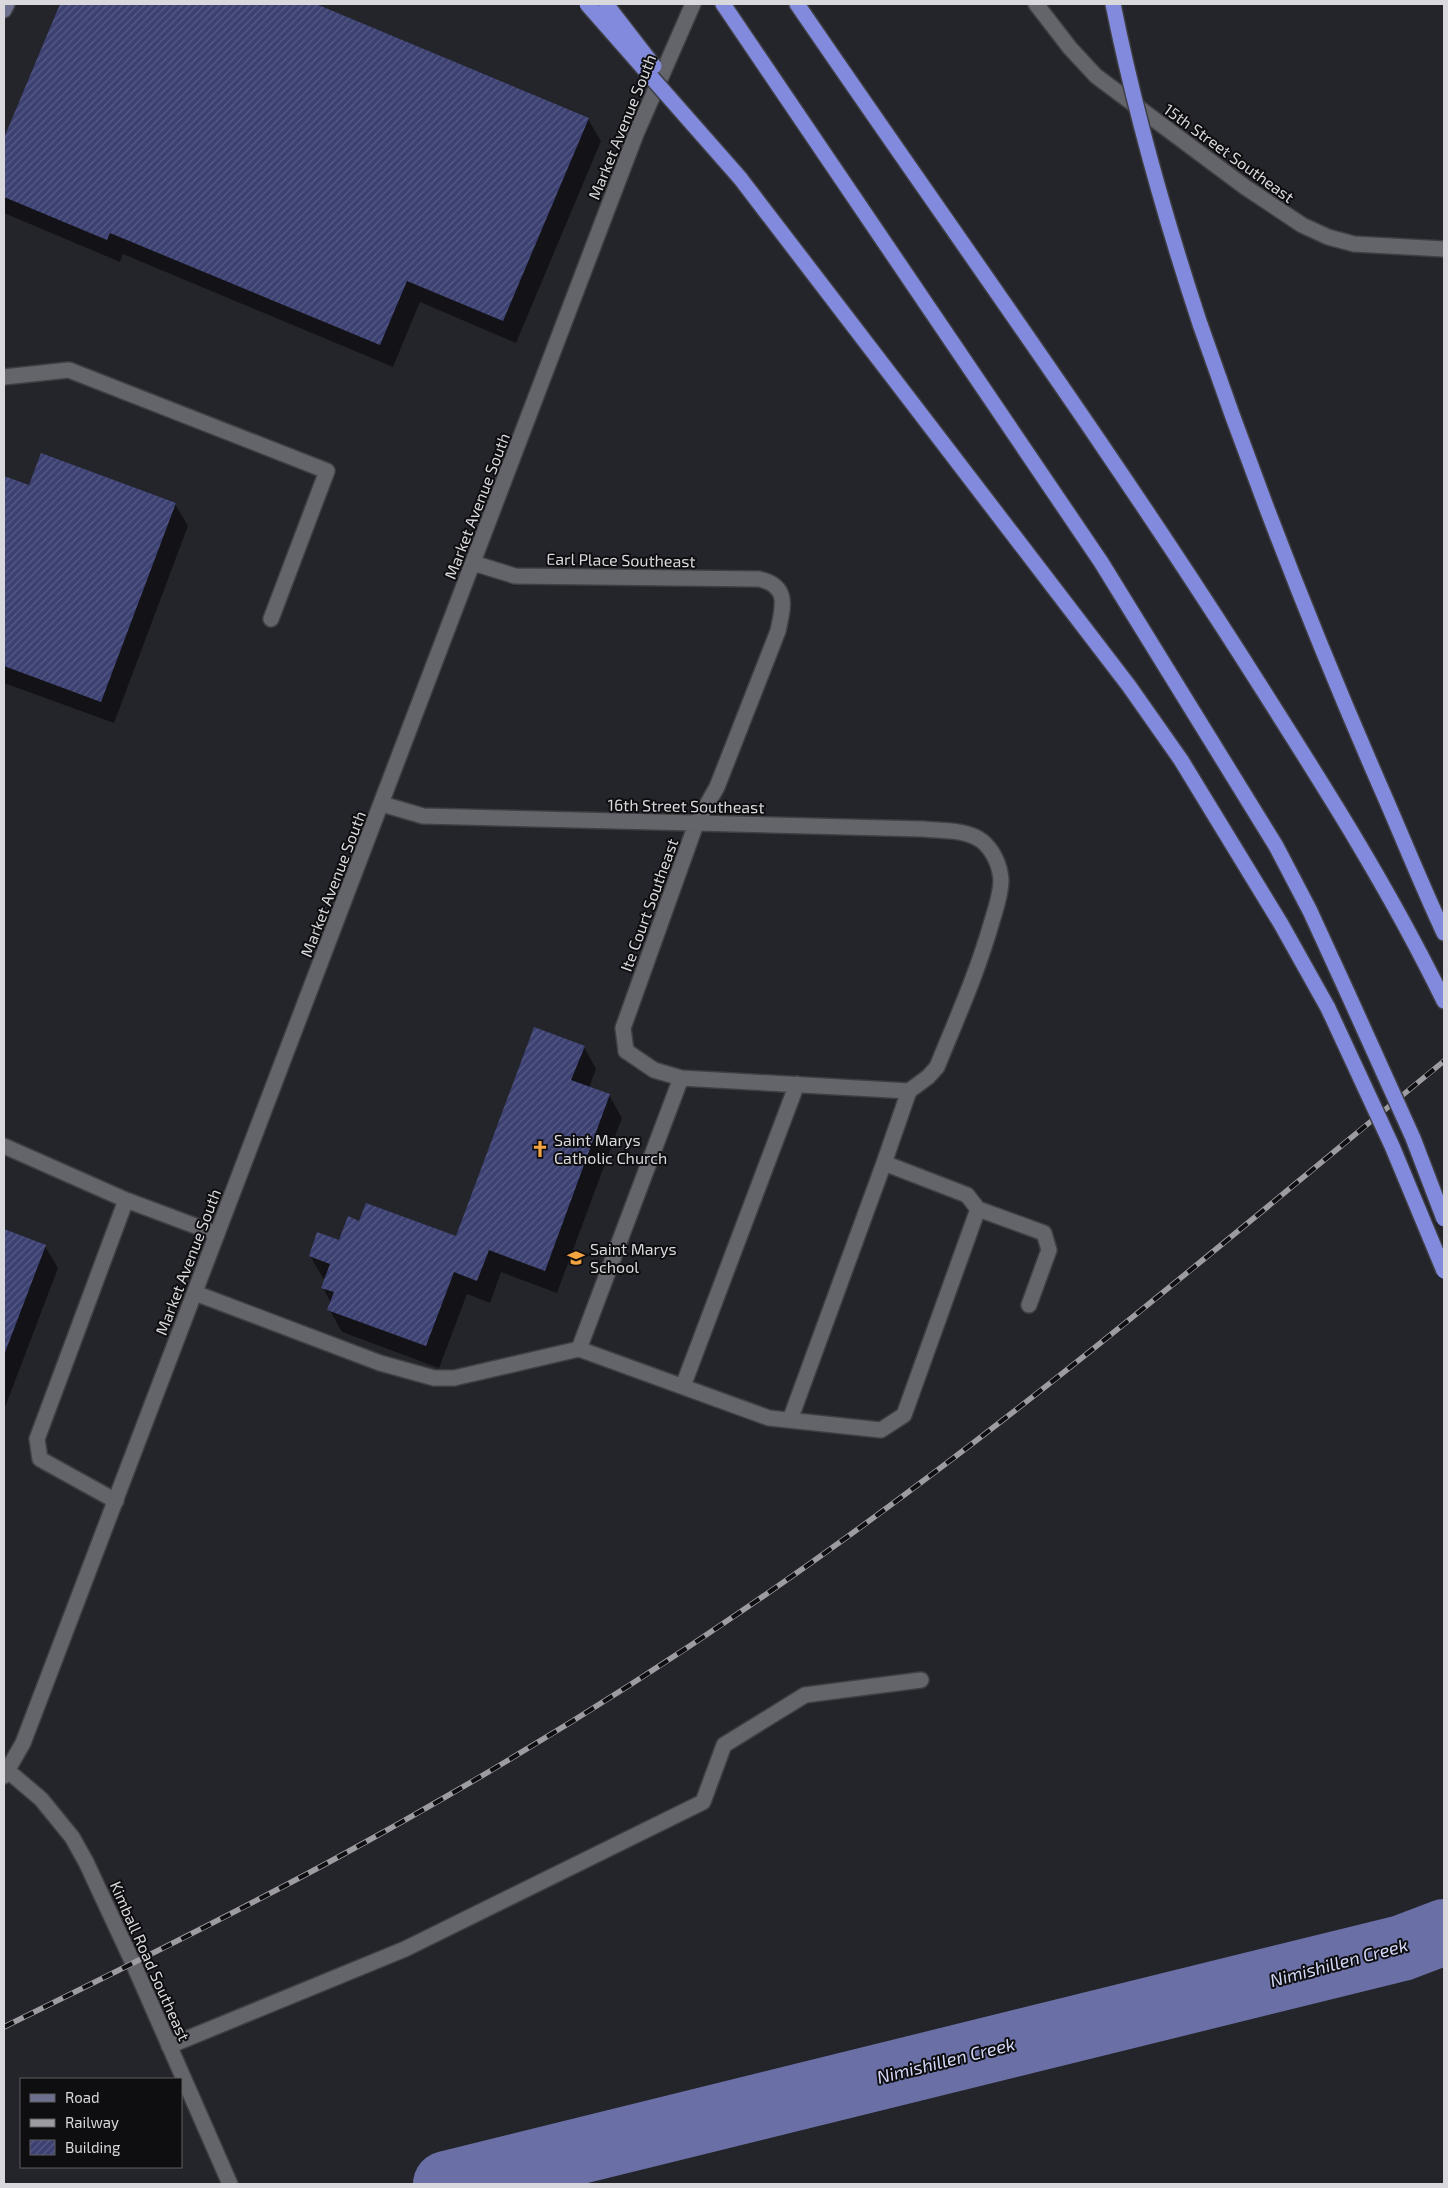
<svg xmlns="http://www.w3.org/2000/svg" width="1448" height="2188" viewBox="0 0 1448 2188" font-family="'Exo 2',sans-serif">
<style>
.shadow{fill:#0007}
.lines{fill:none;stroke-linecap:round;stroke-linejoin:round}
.river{stroke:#6a70a5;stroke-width:66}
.building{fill:url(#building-hatch)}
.service-casing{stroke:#3f3f43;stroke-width:18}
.minor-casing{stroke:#3f3f43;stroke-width:18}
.tertiary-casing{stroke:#3f3f43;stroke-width:18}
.secondary-casing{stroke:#3f3f43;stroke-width:18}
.motorway-casing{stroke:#3f3f43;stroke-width:18}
.service{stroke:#64656b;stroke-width:15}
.minor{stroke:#64656b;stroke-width:15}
.tertiary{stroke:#64656b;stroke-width:15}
.secondary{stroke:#6d708d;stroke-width:15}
.motorway{stroke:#828add;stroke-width:15}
.rail-casing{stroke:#9c9ca1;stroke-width:5.5}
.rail{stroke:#0e0e11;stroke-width:4;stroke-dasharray:11;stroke-linecap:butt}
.motorway-bridge-casing{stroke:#3f3f43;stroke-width:18;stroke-linecap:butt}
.motorway-bridge{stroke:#828add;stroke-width:15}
.labels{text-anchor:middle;stroke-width:4;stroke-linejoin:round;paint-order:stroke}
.street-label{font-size:16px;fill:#d9d9dd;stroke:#0e0e11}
.poi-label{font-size:16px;fill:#d9d9dd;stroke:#0e0e11;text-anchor:start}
.water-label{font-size:18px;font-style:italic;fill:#d3d8f8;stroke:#0e0e11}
</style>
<defs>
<pattern id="building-hatch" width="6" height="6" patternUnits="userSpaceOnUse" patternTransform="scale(1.25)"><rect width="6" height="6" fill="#3d4172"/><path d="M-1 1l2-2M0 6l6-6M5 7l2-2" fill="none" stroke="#585c86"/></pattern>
</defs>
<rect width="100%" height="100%" fill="#24252b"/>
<!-- shadow -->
<path class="shadow" d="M62,4h251l275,115 13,22 -85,202 -96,-41 -27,65 -270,-113 -3,8 -116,-49v-72z
M4,477l26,9 145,18 13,22 -74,197 -110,-40z
M584,1047l12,22 -7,19 20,7 13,23 -65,175 -56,-21 -11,31 -23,-9 -28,74 -97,-36 -13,-23 2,-6 -8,-15 3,-9 -3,-1 -13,-22 30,-15 20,-19 97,16z
M4,1230l41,16 13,22 -54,142z"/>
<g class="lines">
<!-- river -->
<path class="river" d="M446,2184l956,-236 42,-16"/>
</g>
<!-- building -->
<path class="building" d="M60,4h256l273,114 -86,203 -96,-40 -27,64 -270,-112 -3,7 -103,-43v-59z
M41,453l135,50 -75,199 -97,-36v-190l25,9z
M534,1027l51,19 -14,34 39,14 -65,177 -56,-21 -12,31 -23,-9 -28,74 -99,-36 7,-18 -13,-4 9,-24 -21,-8 8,-24 22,8 9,-24 11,5 7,-18 90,33z
M4,1229l42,16 -42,110z"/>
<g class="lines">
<!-- service casing -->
<g class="service-casing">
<path id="service" d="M4,377l65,-7 258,101 -56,148
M4,1146l122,54 91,34
M978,1209l66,24 5,17 -20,55
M195,1293l185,70 54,15h20l125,-29 190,69 112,12 23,-15 74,-206 -11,-14 -83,-32 25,-72 -228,-13 -27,-8 -28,-19
M579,1349l102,-271
M683,1386l114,-302
M790,1420l94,-257
M116,1501l-76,-42 -3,-20 89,-239
M169,2046l236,-97 298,-147 21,-57 81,-50 116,-15"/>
</g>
<!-- minor casing -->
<g class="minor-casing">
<path id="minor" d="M473,563l42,13 244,3c31,7 24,28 19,52l-61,156 -21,37 -73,204 3,23
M382,804l41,12 500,13c19,2 43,0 59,12 11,9 18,24 19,39 0,14 -5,28 -9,41 -14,50 -35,97 -55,146l-9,10 -19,14
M8,1771l33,28 31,38 14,25 47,101 97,221"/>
</g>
<!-- tertiary casing -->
<g class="tertiary-casing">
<path id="tertiary" d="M1036,4l34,44 26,28 149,111 57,38 26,12 26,7 90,5
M4,1776l19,-33 613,-1609 57,-130"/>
</g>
<!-- secondary casing -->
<g class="secondary-casing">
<path id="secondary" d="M4,10l3,-6"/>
</g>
<!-- motorway casing -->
<g class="motorway-casing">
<path id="motorway" d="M723,4l378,558 175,284 34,65 38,83
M797,4c153,224 312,443 457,672 68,107 134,210 190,325
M740,178l389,508 52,74 100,164 47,84
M1200,324c55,159 116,316 184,471 20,46 39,93 60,138"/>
</g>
<!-- service -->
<use href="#service" class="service"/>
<!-- minor -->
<use href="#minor" class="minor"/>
<!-- tertiary -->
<use href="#tertiary" class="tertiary"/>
<!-- secondary -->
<use href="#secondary" class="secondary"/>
<!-- motorway -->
<use href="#motorway" class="motorway"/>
<!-- rail casing -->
<g class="rail-casing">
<path id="rail" d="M4,2027c109,-54 220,-108 327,-166 144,-78 284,-163 418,-255 243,-166 468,-358 695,-545"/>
</g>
<!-- rail -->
<use href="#rail" class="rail"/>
<!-- motorway-bridge casing -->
<g class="motorway-bridge-casing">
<path id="motorway-bridge" d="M587,4l153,174
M606,4l48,62
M1113,4c22,108 52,214 87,320
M1348,994l65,144 31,81
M1328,1008l64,138 52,125"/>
</g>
<!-- motorway-bridge -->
<use href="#motorway-bridge" class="motorway-bridge"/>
</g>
<!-- icons -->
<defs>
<g id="church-bare" transform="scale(1.35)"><path d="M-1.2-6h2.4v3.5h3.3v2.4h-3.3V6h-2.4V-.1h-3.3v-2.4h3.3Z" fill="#f3a442" stroke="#0e0e11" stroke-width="2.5" paint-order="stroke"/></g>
<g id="school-bare" transform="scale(1.35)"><path d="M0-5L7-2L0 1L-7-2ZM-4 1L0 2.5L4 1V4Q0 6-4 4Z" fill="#f3a442" stroke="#0e0e11" stroke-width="2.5" paint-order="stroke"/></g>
</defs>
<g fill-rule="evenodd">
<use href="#church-bare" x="540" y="1149"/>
<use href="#school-bare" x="576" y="1258"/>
</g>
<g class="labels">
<!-- street labels -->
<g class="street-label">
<text transform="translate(622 127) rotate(-68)" y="6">Market Avenue South</text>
<text transform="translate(1229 153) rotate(36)" y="6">15th Street Southeast</text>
<text transform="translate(477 506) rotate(-69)" y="6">Market Avenue South</text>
<text transform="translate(621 560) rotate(1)" y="6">Earl Place Southeast</text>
<text transform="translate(686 806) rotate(1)" y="6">16th Street Southeast</text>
<text transform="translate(333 884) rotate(-69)" y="6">Market Avenue South</text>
<text transform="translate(649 905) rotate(-70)" y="6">Ite Court Southeast</text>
<text transform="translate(188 1262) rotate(-69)" y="6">Market Avenue South</text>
<text transform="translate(150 1961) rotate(66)" y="6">Kimball Road Southeast</text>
</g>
<!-- poi labels -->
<g class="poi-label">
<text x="554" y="1146">Saint Marys<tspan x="554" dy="18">Catholic Church</tspan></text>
<text x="590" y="1255">Saint Marys<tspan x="590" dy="18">School</tspan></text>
</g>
<!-- water labels -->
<g class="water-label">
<text transform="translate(1339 1963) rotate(-15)" y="6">Nimishillen Creek</text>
<text transform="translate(946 2061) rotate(-14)" y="6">Nimishillen Creek</text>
</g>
</g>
<!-- border -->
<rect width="1448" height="2188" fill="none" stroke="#d9d9dd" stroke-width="10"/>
<!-- legend -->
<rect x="20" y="2078" width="162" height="90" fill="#0e0e11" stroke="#5f5f63"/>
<rect x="30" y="2094" width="25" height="8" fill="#6d708d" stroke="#5f5f63"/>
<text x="65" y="2103" font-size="15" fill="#d9d9dd">Road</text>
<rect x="30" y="2119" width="25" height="8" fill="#9c9ca1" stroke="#5f5f63"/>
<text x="65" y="2128" font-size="15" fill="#d9d9dd">Railway</text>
<rect x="30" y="2140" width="25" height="15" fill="url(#building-hatch)" stroke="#5f5f63"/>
<text x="65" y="2153" font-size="15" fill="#d9d9dd">Building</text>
</svg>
